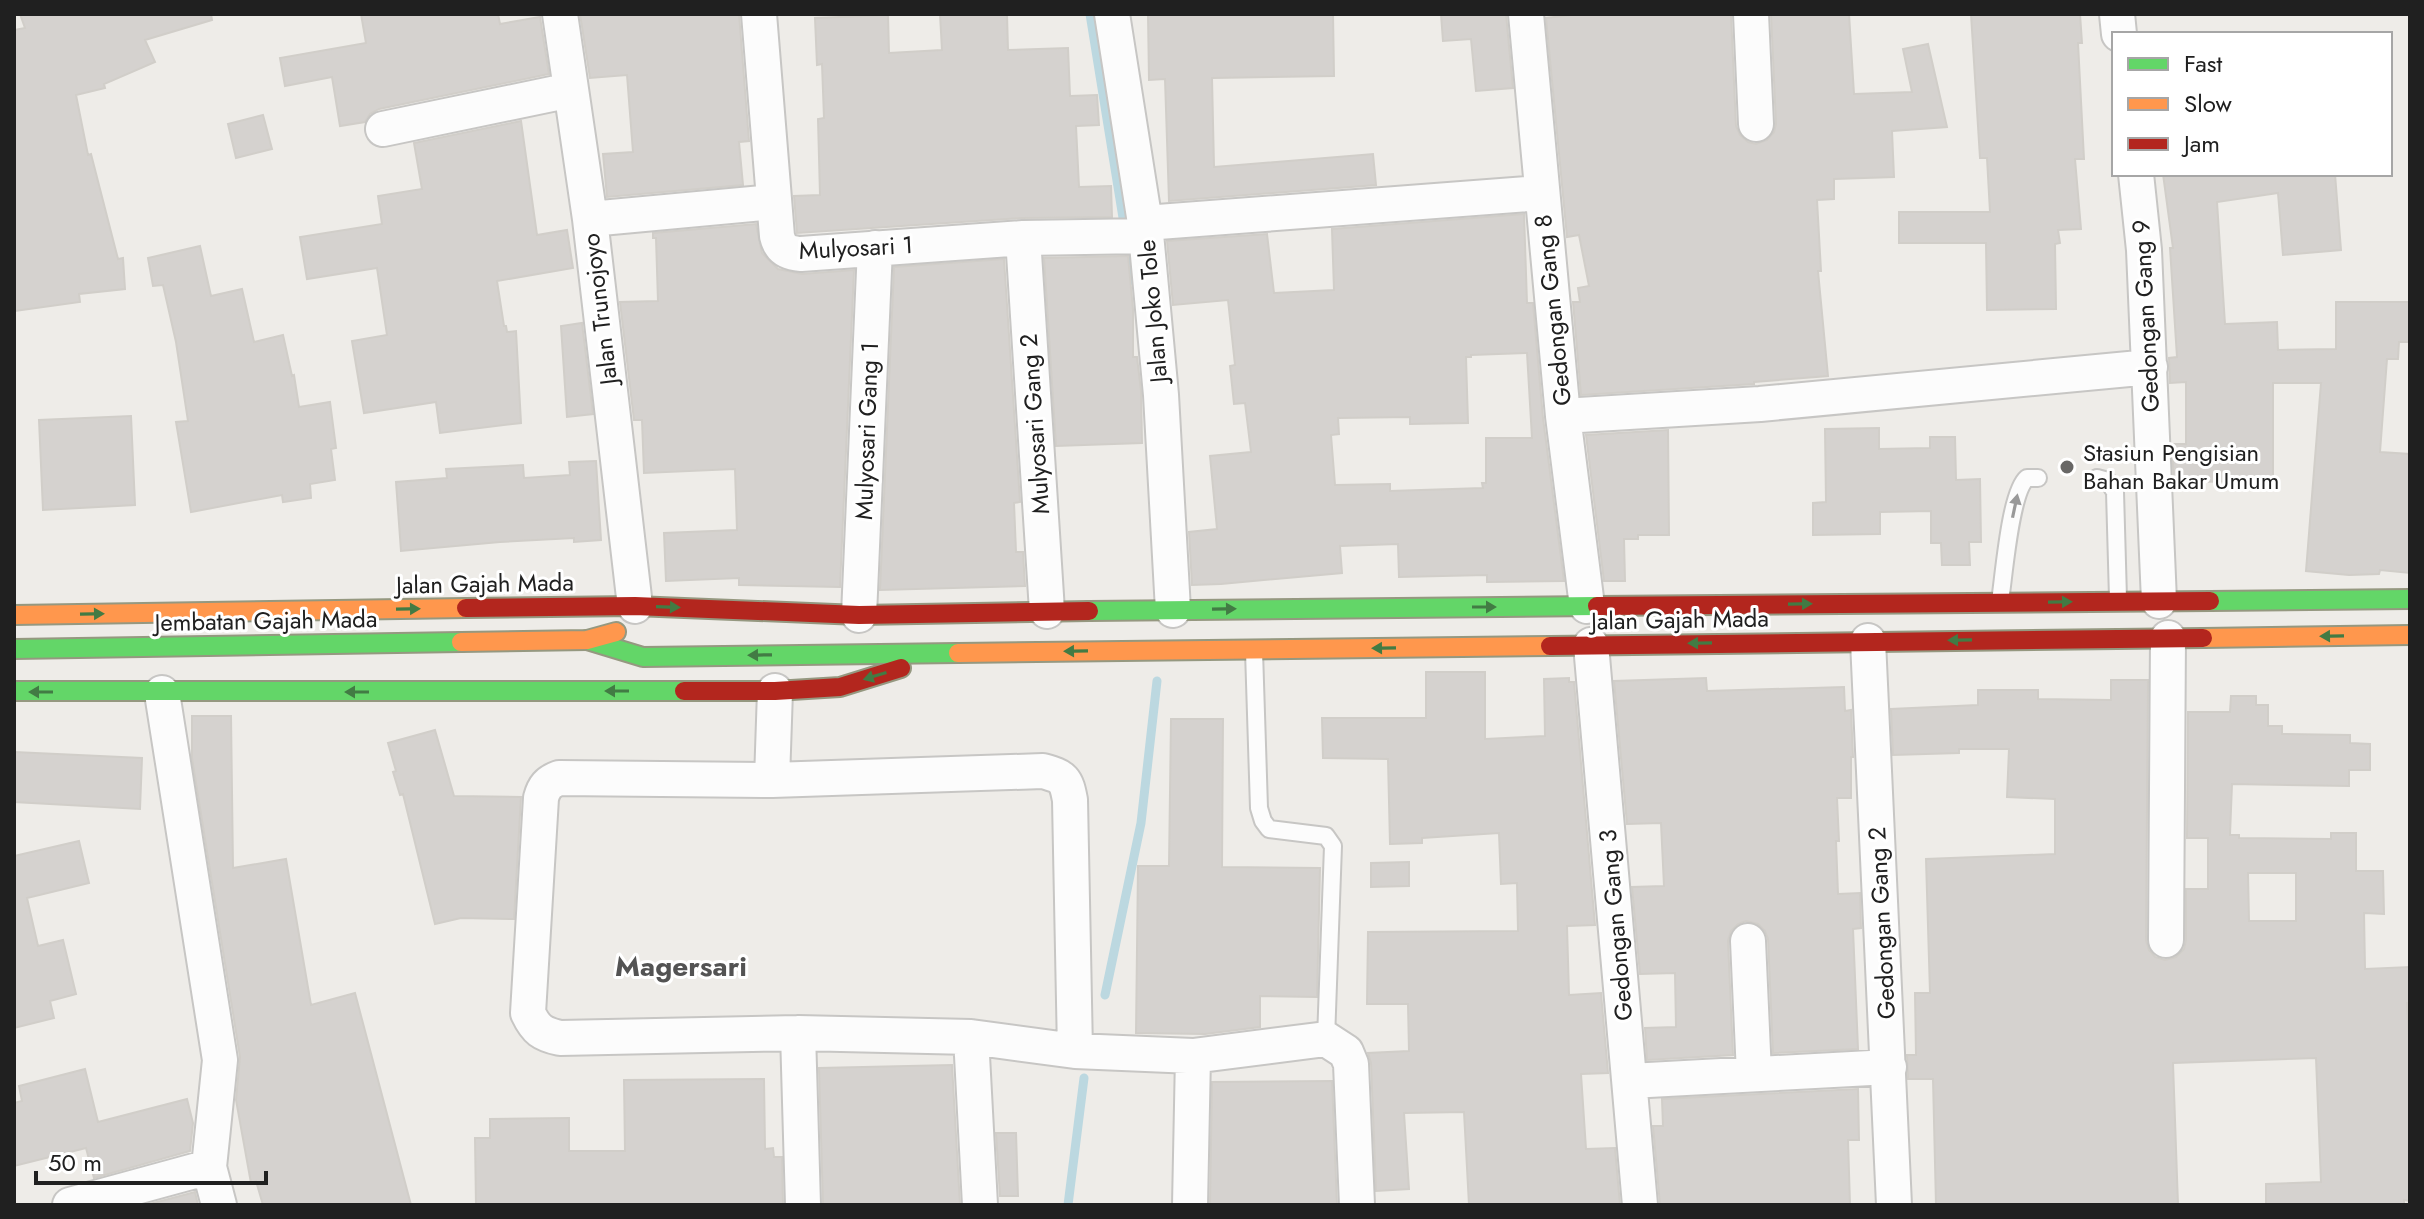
<svg xmlns="http://www.w3.org/2000/svg" width="2424" height="1219" viewBox="0 0 2424 1219" font-family="Jost,sans-serif">
<style>
.lines{fill:none;stroke-linecap:round;stroke-linejoin:round}
.stream{stroke:#bcd8e0;stroke-width:9}
.building{fill:#d5d2cf;stroke:#d1cec9;stroke-width:2;fill-rule:evenodd}
.lane-casing{stroke:#c7c6c4;stroke-width:20}
.street-casing{stroke:#c7c6c4;stroke-width:38}
.fast-casing{stroke:#959880;stroke-width:22}
.slow-casing{stroke:#959880;stroke-width:22}
.jam-casing{stroke:#959880;stroke-width:22}
.lane{stroke:#fcfcfc;stroke-width:16}
.street{stroke:#fcfcfc;stroke-width:34}
.fast{stroke:#63d668;stroke-width:18}
.slow{stroke:#ff974d;stroke-width:18}
.jam{stroke:#b3261e;stroke-width:18}
.oneway{fill:#999}
.oneway2{fill:#427b44}
.poi-dot{fill:#686766;stroke:#fff;stroke-width:3}
.labels{text-anchor:middle;stroke-width:6;stroke-linejoin:round;paint-order:stroke}
.street-label{font-size:24px;fill:#202020;stroke:#fff}
.poi-label{font-size:24px;fill:#202020;stroke:#fff;text-anchor:start}
.quarter-label{font-size:28px;font-weight:bold;fill:#535353;stroke:#fff}
</style>
<rect width="100%" height="100%" fill="#eeece8"/>
<g class="lines">
<!-- stream -->
<path class="stream" d="M1090,14l35,216
M1128,244l6,37
M1105,995l36,-172 16,-142
M1068,1205l16,-127"/>
</g>
<!-- building -->
<path class="building" d="M20,14h191l1,6 -67,20 10,22 -51,22 1,4 -29,7 12,60 3,-1 27,105 5,-1 2,31 -46,5 1,8 -66,9v-281l11,-2z
M361,14h137l2,10 40,-7 9,57 -170,35 -9,5 -5,8 -25,4 -8,-49 -47,9 -5,-28 86,-15z
M580,14h159l10,127 -10,1 4,43 -136,12 -4,-43 30,-2 -6,-77 -37,3z
M940,14h67l1,36 60,-2 2,48 27,-1 2,30 -23,1 3,61 32,-1 1,31 -90,1 -225,15 -3,-37 26,-1 -2,-76 6,-1 -2,-54 -5,1 -2,-47 73,-3 1,38 53,-3z
M1148,14h185l1,62 -122,2 2,89 159,-13 3,31 -207,16 -4,-122 -16,1z
M1441,14h65l7,74 -37,3 -5,-52 -28,2z
M1580,14h151l5,112 4,9 8,7 8,2 11,-4 7,-8 2,-8 -5,-110h78l5,80 58,-2 -9,-43 25,-5 19,83 -55,4 2,46 -60,2v20l-17,1 4,71h-3l10,105 -74,6v2l-173,11 -8,-93h7l-2,-14 11,-2 -10,-51 -12,2 -21,-219z
M1971,14h109l2,29h-4l6,116h-9l6,70 -23,1 2,13 -5,1 1,65 -69,1 -1,-67h-87v-31h91l-3,-54h-7z
M263,115l9,34 -36,9 -8,-34z
M521,121l16,114 30,-5 6,38 -76,13 7,45h2l1,6 9,-1 5,92 -81,10 -4,-31 -72,11 -12,-72 35,-6 -10,-67 -70,11 -7,-42 82,-13 -4,-28 44,-7 -8,-46z
M2163,174h172l6,76 -58,5 -5,-62 -61,9 8,122 52,-2 1,28 58,-1v-47h74v40h-11l-1,17h-11l-7,93 30,2v119l-30,-3 -1,4 -30,1 -43,-4 15,-188h-48v98l-93,1v5h-6l-2,-43h14v-62l-16,1 -1,-25 8,-1 -7,-109h3z
M1524,214l3,89h6l10,115 21,163 -77,1v-7l-88,2 -1,-33 -58,2 2,27 -121,11 -29,1 -3,-53 28,-3 -7,-73 41,-4 -6,-49 -11,1 -4,-38 5,-1 -7,-65 -55,5 -6,-64 100,-7 7,59 60,-3 -2,-61zM1527,353l5,85h-46v45h-4l1,5 -93,3v-7l-55,1 -4,-50 8,-1 -1,-16 72,-1v7l58,-1 -2,-66h5v-2z
M756,224l6,29 16,16 24,5 52,-4 -14,317 -101,-2v-7l-73,3 -2,-48 73,-3 -2,-61 -91,4 -2,-53h-8l-14,-118 38,-1 -2,-63h-3v-5z
M200,246l11,50 31,-7 12,53 29,-7 9,41 2,-1 5,32 31,-5 6,46 -5,1 4,31 -25,4 1,14 -28,4 -1,-7 -91,17 -15,-90 12,-1 -12,-79 -13,-57 -10,1 -5,-28z
M1128,256l5,53v48h4l4,34 1,52 -86,3 -12,-188z
M1004,259l16,243 -6,1 2,49h7l2,34 -145,4 14,-323z
M582,323l11,91 -26,3 -6,-91z
M131,416l4,89 -92,5 -4,-90z
M1879,428v21l51,-1v-11h25l1,43 24,-1 1,63h-12l1,23h-28l-1,-22h-10v-32l-51,1v22l-67,1v-32l13,-1 -1,-73z
M1668,430l1,105h-31v4h-14l1,42h-21l-18,-146z
M596,461l5,79 -27,2v-4l-74,4 -99,9 -5,-69 51,-4 -1,-9 77,-4 1,13 46,-3 -1,-13z
M1426,672h59v67l60,-3 -1,-57 25,-1v4h5l21,243 -28,1 2,69 32,-2 7,80 -27,1 5,75 29,-1 5,57h-151l-5,-93 -60,1 5,76 -33,2 -5,-128 -3,-10 41,-2 -1,-47h-41l1,-72 150,-1 -1,-48 -16,1 -2,-51 -77,5v5l-32,1 -2,-85 -65,-1 -1,-40h104z
M1706,678l1,13 137,-4 1,24 6,-1 2,47h-2v41h-14l2,43h-3l2,53 22,-1 1,35 -8,1 5,120 -85,4 -5,-114 -3,-8 -7,-7 -12,-3 -8,3 -7,7 -3,10 5,114 -86,5 -2,-32 31,-1 -1,-54 -35,1 -8,-87 32,-1 -3,-63 -34,1 -13,-143z
M2111,680h37l-2,260 3,10 6,7 10,3 11,-3 8,-8 2,-9v-51h22v-51h-21l1,-126h42l1,-16h25v9h12v21h14v8l68,1v8l20,1v26h-21v16l-117,-2 -2,51h9v3l92,1v-6h25v38h27l1,43 -20,-1 1,56 45,-2v36h-3l3,53v145l-6,-1v5h-138v-21l55,-2 -5,-124 -143,5 5,142h-242l-3,-126h-25l-1,-24h9l-1,-62h15l-4,-134 129,-5v-55l-48,-2 2,-48h-50v4l-66,2 -2,-46 87,-4v-15h60v9l73,1zM2248,873h48v48h-47z
M192,716h39l2,152 53,-9 25,146 44,-12 56,212h-148l-7,-24 -5,2 -15,-83 4,-43 -48,-299z
M1171,719h52l-1,148 98,1 -3,129 -57,-1v31l-55,7 -69,-1 2,-167h31z
M435,730l19,66 67,1 -7,122 -53,-1 -26,6 -32,-130 -3,1 -7,-23 3,-1 -8,-28z
M14,752l128,6 -2,51 -126,-7z
M79,841l10,42 -62,15 11,48 25,-6 13,54 -26,7 4,17 -40,10v-172z
M1409,862v24l-38,1v-24z
M952,1065l8,140h-137l-4,-137z
M85,1069l13,53 89,-23 6,24 -3,28 -96,27 -8,-30 -72,18v-63l8,-2 -3,-15z
M764,1079l1,70 8,-1 1,9h8l1,48h-307l-1,-67h15v-19l79,-1v33h56l-1,-71z
M1332,1081l5,124h-127l2,-123z
M1858,1089l1,51h-11l2,65h-190l-7,-79h10l-1,-27z
M996,1133h20l2,63h-18z
M195,1192l3,13h-52z"/>
<g class="lines">
<!-- lane casing -->
<g class="lane-casing">
<path id="lane" d="M2097,478l11,3 7,11 3,106
M2000,601c4,-25 10,-109 27,-123h11
M1254,651l5,157 4,13 6,8 57,7 7,10 -7,193"/>
</g>
<!-- street casing -->
<g class="street-casing">
<path id="street" d="M560,14l30,205 45,387
M759,14l18,222c3,13 10,17 24,18l222,-16 123,-2
M1112,14l33,209 16,172 12,215
M1526,14l37,402 24,190
M1751,14l5,110
M2117,14l2,20
M383,129l188,-39
M2136,174l8,76 15,351
M590,219l184,-17
M1145,223l396,-30
M1023,238l24,373
M1563,416l197,-12 390,-37
M859,615l16,-367
M1868,641l26,564
M1591,645l49,560
M162,693l58,367 -11,107 10,38
M772,780l3,-89
M2166,940l2,-302
M1748,941l6,133
M798,1033l5,172
M971,1037l9,168
M1075,1051l-5,-251c-4,-21 -6,-23 -27,-29l-271,9 -213,-2c-11,4 -15,9 -18,20l-13,215c8,17 14,21 32,25l238,-5 173,4 104,14 118,5 133,-17 20,13 5,12 6,141
M1630,1081l259,-14
M70,1205l139,-38
M1190,1205l3,-149"/>
</g>
<!-- fast casing -->
<g class="fast-casing">
<path id="fast" d="M2210,601l200,-2
M1089,611l508,-5
M587,640l56,17 315,-4
M14,649l447,-7
M14,691h670"/>
</g>
<!-- slow casing -->
<g class="slow-casing">
<path id="slow" d="M14,615l452,-7
M2203,638l207,-3
M461,642l126,-2 29,-8
M958,653l592,-7"/>
</g>
<!-- jam casing -->
<g class="jam-casing">
<path id="jam" d="M1597,606l613,-5
M466,608l169,-2 224,9 230,-4
M1550,646l653,-8
M684,691h91l65,-4 61,-19"/>
</g>
<!-- lane -->
<use href="#lane" class="lane"/>
<!-- street -->
<use href="#street" class="street"/>
<!-- fast -->
<use href="#fast" class="fast"/>
<!-- slow -->
<use href="#slow" class="slow"/>
<!-- jam -->
<use href="#jam" class="jam"/>
</g>
<!-- one-way arrows -->
<defs><path id="oneway-solid" d="M-6-.8H1V-3.2L6.5 0L1 3.2V.8H-6Z" transform="scale(2)"/></defs>
<use class="oneway" href="#oneway-solid" transform="translate(2015 506) rotate(-78)"/>
<g class="oneway2">
<use href="#oneway-solid" transform="translate(2060 602) rotate(-1)"/>
<use href="#oneway-solid" transform="translate(1800 604) rotate(-1)"/>
<use href="#oneway-solid" transform="translate(668 607) rotate(2)"/>
<use href="#oneway-solid" transform="translate(1484 607)"/>
<use href="#oneway-solid" transform="translate(408 609) rotate(-1)"/>
<use href="#oneway-solid" transform="translate(1224 609) rotate(-1)"/>
<use href="#oneway-solid" transform="translate(92 614) rotate(-1)"/>
<use href="#oneway-solid" transform="translate(2332 636) rotate(179)"/>
<use href="#oneway-solid" transform="translate(1960 640) rotate(179)"/>
<use href="#oneway-solid" transform="translate(1700 643) rotate(179)"/>
<use href="#oneway-solid" transform="translate(1384 648) rotate(179)"/>
<use href="#oneway-solid" transform="translate(1076 651) rotate(179)"/>
<use href="#oneway-solid" transform="translate(760 655) rotate(179)"/>
<use href="#oneway-solid" transform="translate(875 676) rotate(163)"/>
<use href="#oneway-solid" transform="translate(617 691) rotate(180)"/>
<use href="#oneway-solid" transform="translate(41 692) rotate(-180)"/>
<use href="#oneway-solid" transform="translate(357 692) rotate(180)"/>
</g>
<!-- markers -->
<circle class="poi-dot" cx="2067" cy="467" r="8"/>
<g class="labels">
<!-- street labels -->
<g class="street-label">
<text transform="translate(856 248) rotate(-3)" y="8">Mulyosari 1</text>
<text transform="translate(600 309) rotate(-97)" y="8">Jalan Trunojoyo</text>
<text transform="translate(1553 310) rotate(-96)" y="8">Gedongan Gang 8</text>
<text transform="translate(1153 311) rotate(-95)" y="8">Jalan Joko Tole</text>
<text transform="translate(2146 316) rotate(-93)" y="8">Gedongan Gang 9</text>
<text transform="translate(1035 424) rotate(-94)" y="8">Mulyosari Gang 2</text>
<text transform="translate(867 431) rotate(-88)" y="8">Mulyosari Gang 1</text>
<text transform="translate(485 584) rotate(-1)" y="8">Jalan Gajah Mada</text>
<text transform="translate(1680 620) rotate(-1)" y="8">Jalan Gajah Mada</text>
<text transform="translate(266 621) rotate(-1)" y="8">Jembatan Gajah Mada</text>
<text transform="translate(1882 923) rotate(-93)" y="8">Gedongan Gang 2</text>
<text transform="translate(1616 925) rotate(-95)" y="8">Gedongan Gang 3</text>
</g>
<!-- poi labels -->
<g class="poi-label">
<text x="2083" y="461">Stasiun Pengisian<tspan x="2083" dy="28">Bahan Bakar Umum</tspan></text>
</g>
<!-- quarter labels -->
<g class="quarter-label">
<text x="681" y="976">Magersari</text>
</g>
</g>
<!-- border -->
<rect width="2424" height="1219" fill="none" stroke="#202020" stroke-width="32"/>
<!-- legend -->
<rect x="2112" y="32" width="280" height="144" fill="#ffffff" stroke="#a6a6a6" stroke-width="2"/>
<rect x="2128" y="58" width="40" height="12" fill="#63d668" stroke="#a6a6a6" stroke-width="2"/>
<text x="2184" y="72" font-size="24" fill="#202020">Fast</text>
<rect x="2128" y="98" width="40" height="12" fill="#ff974d" stroke="#a6a6a6" stroke-width="2"/>
<text x="2184" y="112" font-size="24" fill="#202020">Slow</text>
<rect x="2128" y="138" width="40" height="12" fill="#b3261e" stroke="#a6a6a6" stroke-width="2"/>
<text x="2184" y="152" font-size="24" fill="#202020">Jam</text>
<!-- scale -->
<path d="M36 1171v12h230v-12" fill="none" stroke="#202020" stroke-width="4"/>
<text x="48" y="1171" font-size="24" fill="#202020" stroke="#ffffff" stroke-width="6" paint-order="stroke">50 m</text>
</svg>
